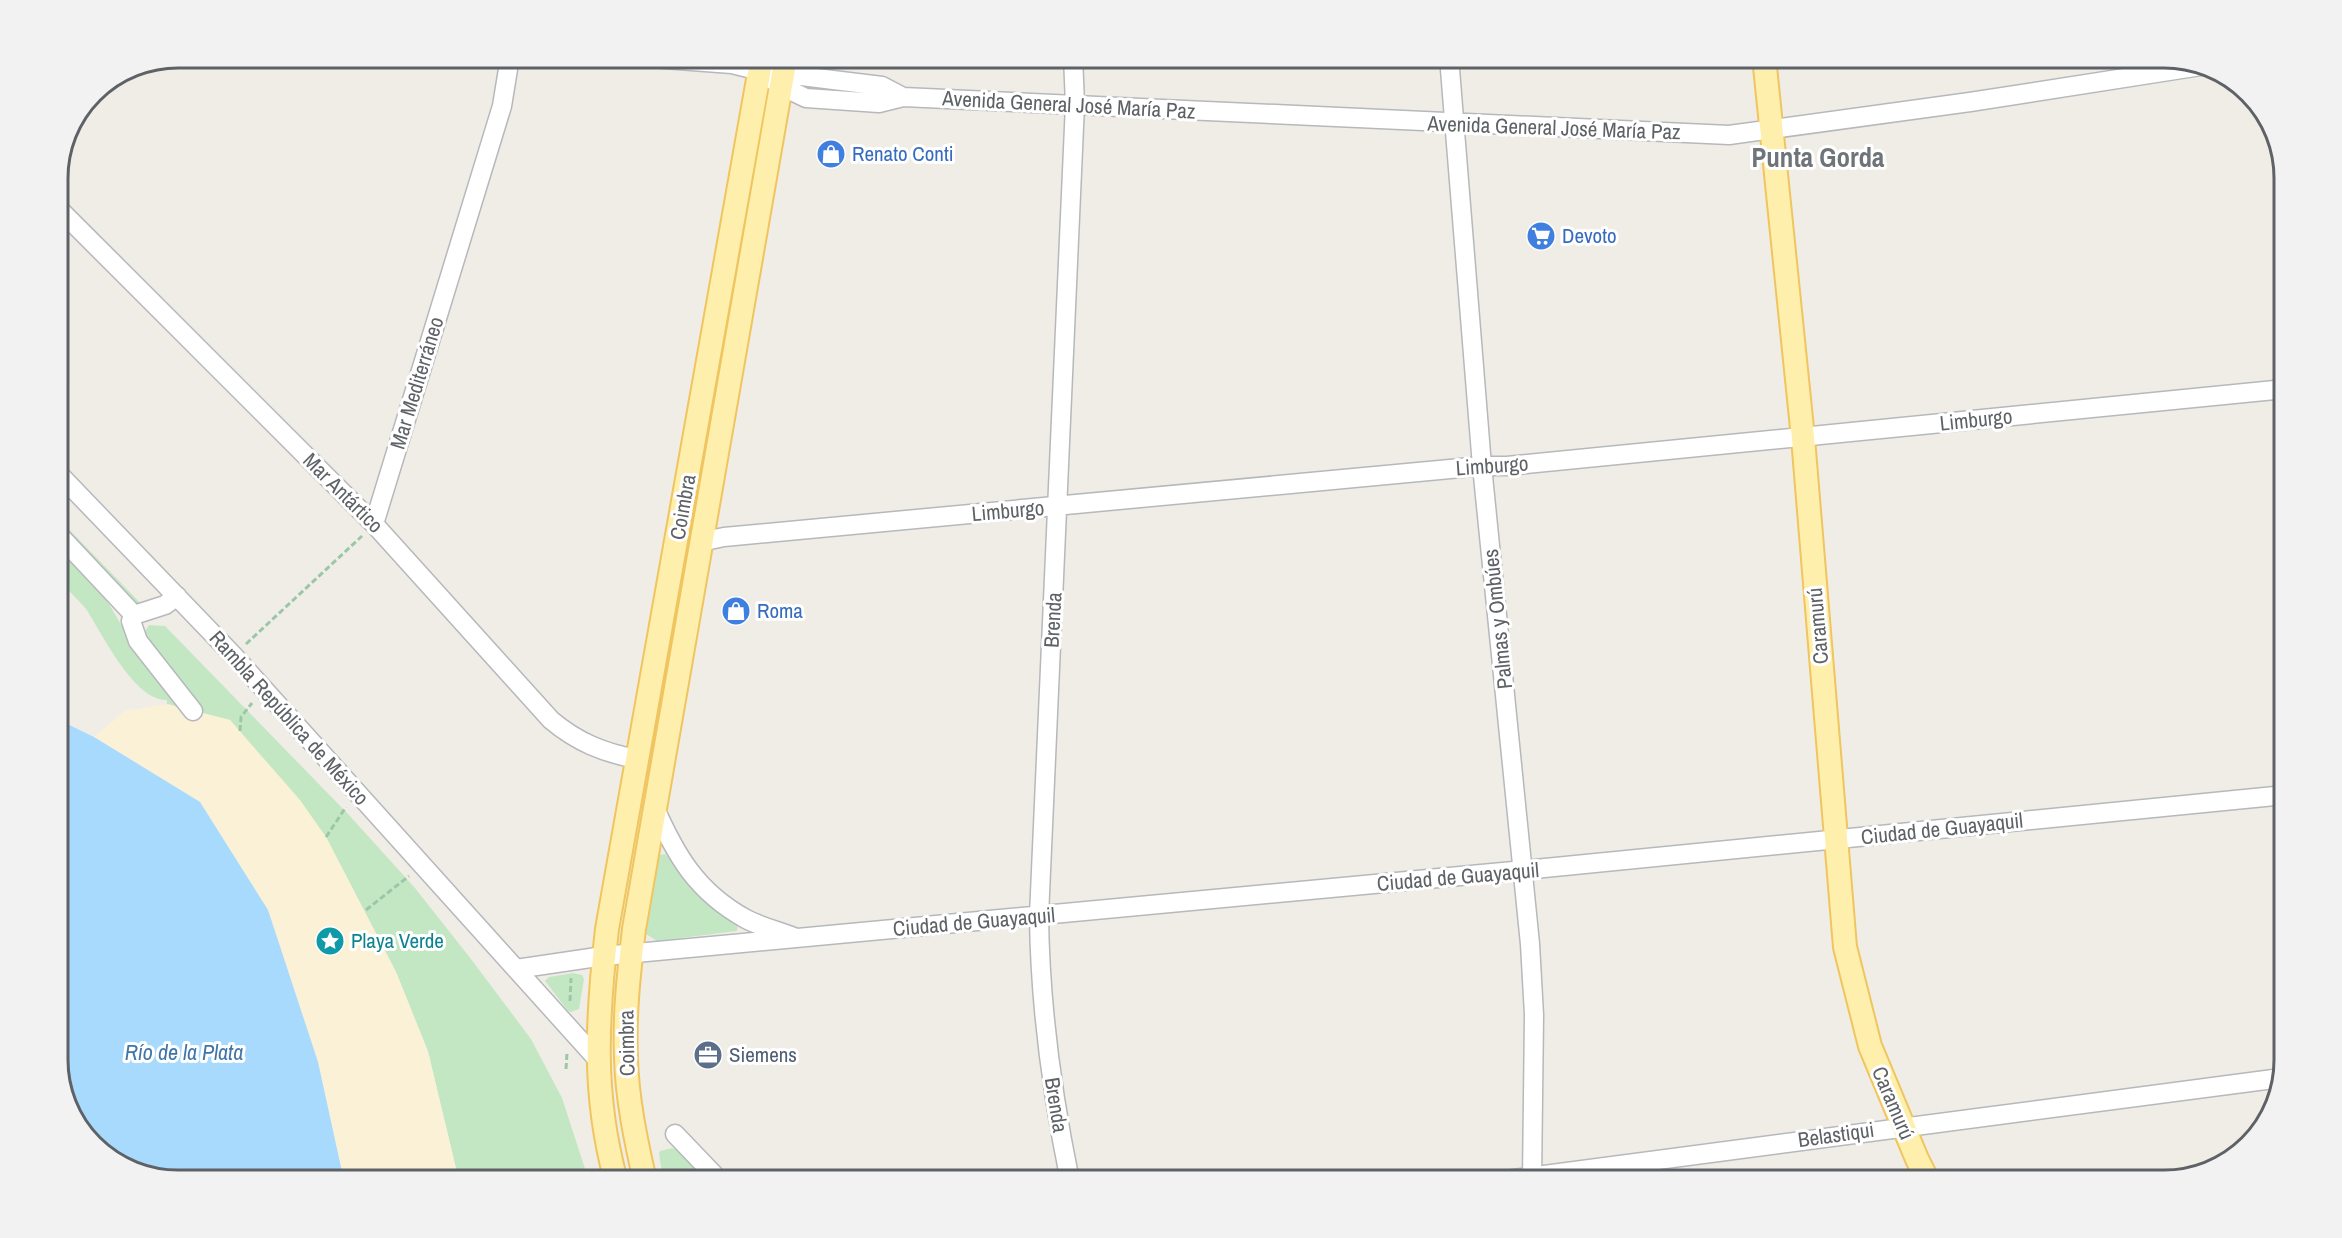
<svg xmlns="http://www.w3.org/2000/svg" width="2342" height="1238" viewBox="0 0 2342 1238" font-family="'Archivo Narrow',sans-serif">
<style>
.green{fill:#c4e7c3}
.sand{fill:#faf1d6}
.water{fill:#a8dafe}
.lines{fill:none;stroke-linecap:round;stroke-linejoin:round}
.minor-casing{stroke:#b6b8bc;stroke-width:21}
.major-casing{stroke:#f0c55f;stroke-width:26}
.path{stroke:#9cc7a7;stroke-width:3;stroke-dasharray:6 3;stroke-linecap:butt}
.minor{stroke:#fff;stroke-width:18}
.major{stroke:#feefad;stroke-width:22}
.labels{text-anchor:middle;stroke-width:6;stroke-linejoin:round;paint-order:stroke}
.street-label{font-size:21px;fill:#5e6266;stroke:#fff}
.shop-label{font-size:21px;fill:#366cbe;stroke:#fff;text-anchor:start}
.culture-label{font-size:21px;fill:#0d838f;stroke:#fff;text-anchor:start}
.service-label{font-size:21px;fill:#4e5e75;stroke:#fff;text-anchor:start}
.water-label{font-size:22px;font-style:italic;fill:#4175a8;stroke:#fff}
.district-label{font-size:27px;font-weight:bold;fill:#6f7478;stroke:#fff}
.rim{fill:none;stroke:#5e6266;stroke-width:3}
</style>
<rect width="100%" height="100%" fill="#f0ede6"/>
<!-- green -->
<path class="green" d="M57,517l96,99 -14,-6 -82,-89z
M57,540l52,64 18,31 16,-1 6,-9 16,1 184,189 66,73 56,71 60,80 31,59 27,83h-130l-31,-130 -32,-79 -70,-135 -96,-117 -63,-16v-4c-33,1 -65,-67 -81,-91 -7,-9 -27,-26 -29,-36 -2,-10 0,-23 0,-33z
M665,854l73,69 -1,8 -80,10 -11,-7 11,-73 3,-6z
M573,973l9,2 2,4 -5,30 -8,3 -3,-1 -23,-30 4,-4z
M672,1148l6,2 30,31h-45l-4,-28 1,-2z"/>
<!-- sand -->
<path class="sand" d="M167,704l63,16 70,80 26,37 70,135 32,80 31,129h-115l-26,-119 -50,-152 -68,-108 -106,-65 31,-26z"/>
<!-- water -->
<path class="water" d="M57,719l37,18 106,65 68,108 50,152 26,119h-166l-54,-13 -47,-41 -20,-59z"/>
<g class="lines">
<!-- minor casing -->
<g class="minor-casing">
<path id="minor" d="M638,57l94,7 28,7 122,15 21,11
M1449,57l33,409 48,478 4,71 -2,166
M760,71l21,15 25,12 73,5 24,-6 826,38 241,-33 231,-36
M57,207l317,317 177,196c26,22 53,33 86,39
M57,472l177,184 364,404
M374,524l128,-418 8,-49
M57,533l77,82 31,-10 12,-9
M700,542l24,-5 758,-71h25l778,-77
M134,615l-3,6 7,20 55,70
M654,806c22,50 43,86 92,113 15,8 33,12 48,18
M516,969l88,-13 920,-86 761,-75
M675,1134l45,47
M1070,1181c-18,-87 -30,-175 -31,-265l36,-812 -2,-47
M1498,1181l783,-103"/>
</g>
<!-- major casing -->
<g class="major-casing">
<path id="major" d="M1764,57l39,381 42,509 25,99 47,113 11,22
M616,1181c-24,-88 -19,-163 -9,-252l155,-872
M645,1181c-9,-40 -18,-82 -19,-123 -2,-43 3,-86 8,-129l152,-872"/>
</g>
<!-- path -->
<path class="path" d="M246,644l116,-108
M240,731l1,-14 11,-14
M326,837l20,-30
M366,910l43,-34
M570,1001l1,-23
M566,1069l1,-16"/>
<!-- minor -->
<use href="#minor" class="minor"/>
<!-- major -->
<use href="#major" class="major"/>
</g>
<!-- icons -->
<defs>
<g id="shop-disc" transform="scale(1.5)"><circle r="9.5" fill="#3f7fe0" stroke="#fff"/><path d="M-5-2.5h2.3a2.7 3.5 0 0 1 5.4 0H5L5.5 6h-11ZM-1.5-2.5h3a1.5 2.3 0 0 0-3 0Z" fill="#fff"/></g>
<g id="supermarket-disc" transform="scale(1.5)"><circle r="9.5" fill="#3f7fe0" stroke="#fff"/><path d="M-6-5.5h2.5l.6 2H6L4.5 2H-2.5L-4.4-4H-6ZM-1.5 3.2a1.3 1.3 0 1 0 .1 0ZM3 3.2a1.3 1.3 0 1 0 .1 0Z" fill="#fff"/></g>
<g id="sight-disc" transform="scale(1.5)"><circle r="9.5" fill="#0f9aa8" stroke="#fff"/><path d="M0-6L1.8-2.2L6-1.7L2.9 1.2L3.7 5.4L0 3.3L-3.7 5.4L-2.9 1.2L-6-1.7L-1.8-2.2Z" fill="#fff"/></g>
<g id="office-disc" transform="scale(1.5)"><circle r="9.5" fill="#5c6f8a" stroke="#fff"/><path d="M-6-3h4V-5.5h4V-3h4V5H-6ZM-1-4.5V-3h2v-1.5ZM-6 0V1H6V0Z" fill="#fff"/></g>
</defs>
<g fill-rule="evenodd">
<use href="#shop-disc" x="831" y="154"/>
<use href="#supermarket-disc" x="1541" y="236"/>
<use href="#shop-disc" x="736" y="611"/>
<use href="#sight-disc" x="330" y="941"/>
<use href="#office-disc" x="708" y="1055"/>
</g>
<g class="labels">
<!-- street labels -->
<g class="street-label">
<text transform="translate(1069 105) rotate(3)" y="7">Avenida General José María Paz</text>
<text transform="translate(1554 128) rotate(2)" y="7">Avenida General José María Paz</text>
<text transform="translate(417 383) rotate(-73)" y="7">Mar Mediterráneo</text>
<text transform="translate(1976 420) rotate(-6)" y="7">Limburgo</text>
<text transform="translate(1492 466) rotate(-4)" y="7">Limburgo</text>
<text transform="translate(343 493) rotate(45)" y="7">Mar Antártico</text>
<text transform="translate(683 507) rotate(-80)" y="7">Coimbra</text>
<text transform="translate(1008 511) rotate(-5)" y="7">Limburgo</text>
<text transform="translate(1498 619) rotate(-96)" y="7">Palmas y Ombúes</text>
<text transform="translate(1053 620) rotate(-87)" y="7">Brenda</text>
<text transform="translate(1818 626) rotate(-95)" y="7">Caramurú</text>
<text transform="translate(289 718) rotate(48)" y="7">Rambla República de México</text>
<text transform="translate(1942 829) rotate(-6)" y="7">Ciudad de Guayaquil</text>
<text transform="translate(1458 877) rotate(-5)" y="7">Ciudad de Guayaquil</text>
<text transform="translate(974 922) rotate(-5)" y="7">Ciudad de Guayaquil</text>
<text transform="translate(627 1043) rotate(-91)" y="7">Coimbra</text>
<text transform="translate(1893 1103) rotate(67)" y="7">Caramurú</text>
<text transform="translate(1056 1105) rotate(81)" y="7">Brenda</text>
<text transform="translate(1836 1135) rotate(-8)" y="7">Belastiqui</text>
</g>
<!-- shop labels -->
<g class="shop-label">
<text x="852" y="161">Renato Conti</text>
<text x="1562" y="243">Devoto</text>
<text x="757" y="618">Roma</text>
</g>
<!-- culture labels -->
<g class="culture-label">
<text x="351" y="948">Playa Verde</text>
</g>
<!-- service labels -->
<g class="service-label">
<text x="729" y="1062">Siemens</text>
</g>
<!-- water labels -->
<g class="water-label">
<text x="184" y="1060">Río de la Plata</text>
</g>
<!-- district labels -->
<g class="district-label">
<text x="1818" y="167">Punta Gorda</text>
</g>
</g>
<!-- crop -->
<path d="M0 0H2342V1238H0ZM178 68H2164A110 110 0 0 1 2274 178V1060A110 110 0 0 1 2164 1170H178A110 110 0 0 1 68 1060V178A110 110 0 0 1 178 68Z" fill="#f2f2f3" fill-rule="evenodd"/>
<path class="rim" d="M178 68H2164A110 110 0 0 1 2274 178V1060A110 110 0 0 1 2164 1170H178A110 110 0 0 1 68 1060V178A110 110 0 0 1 178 68Z"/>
</svg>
